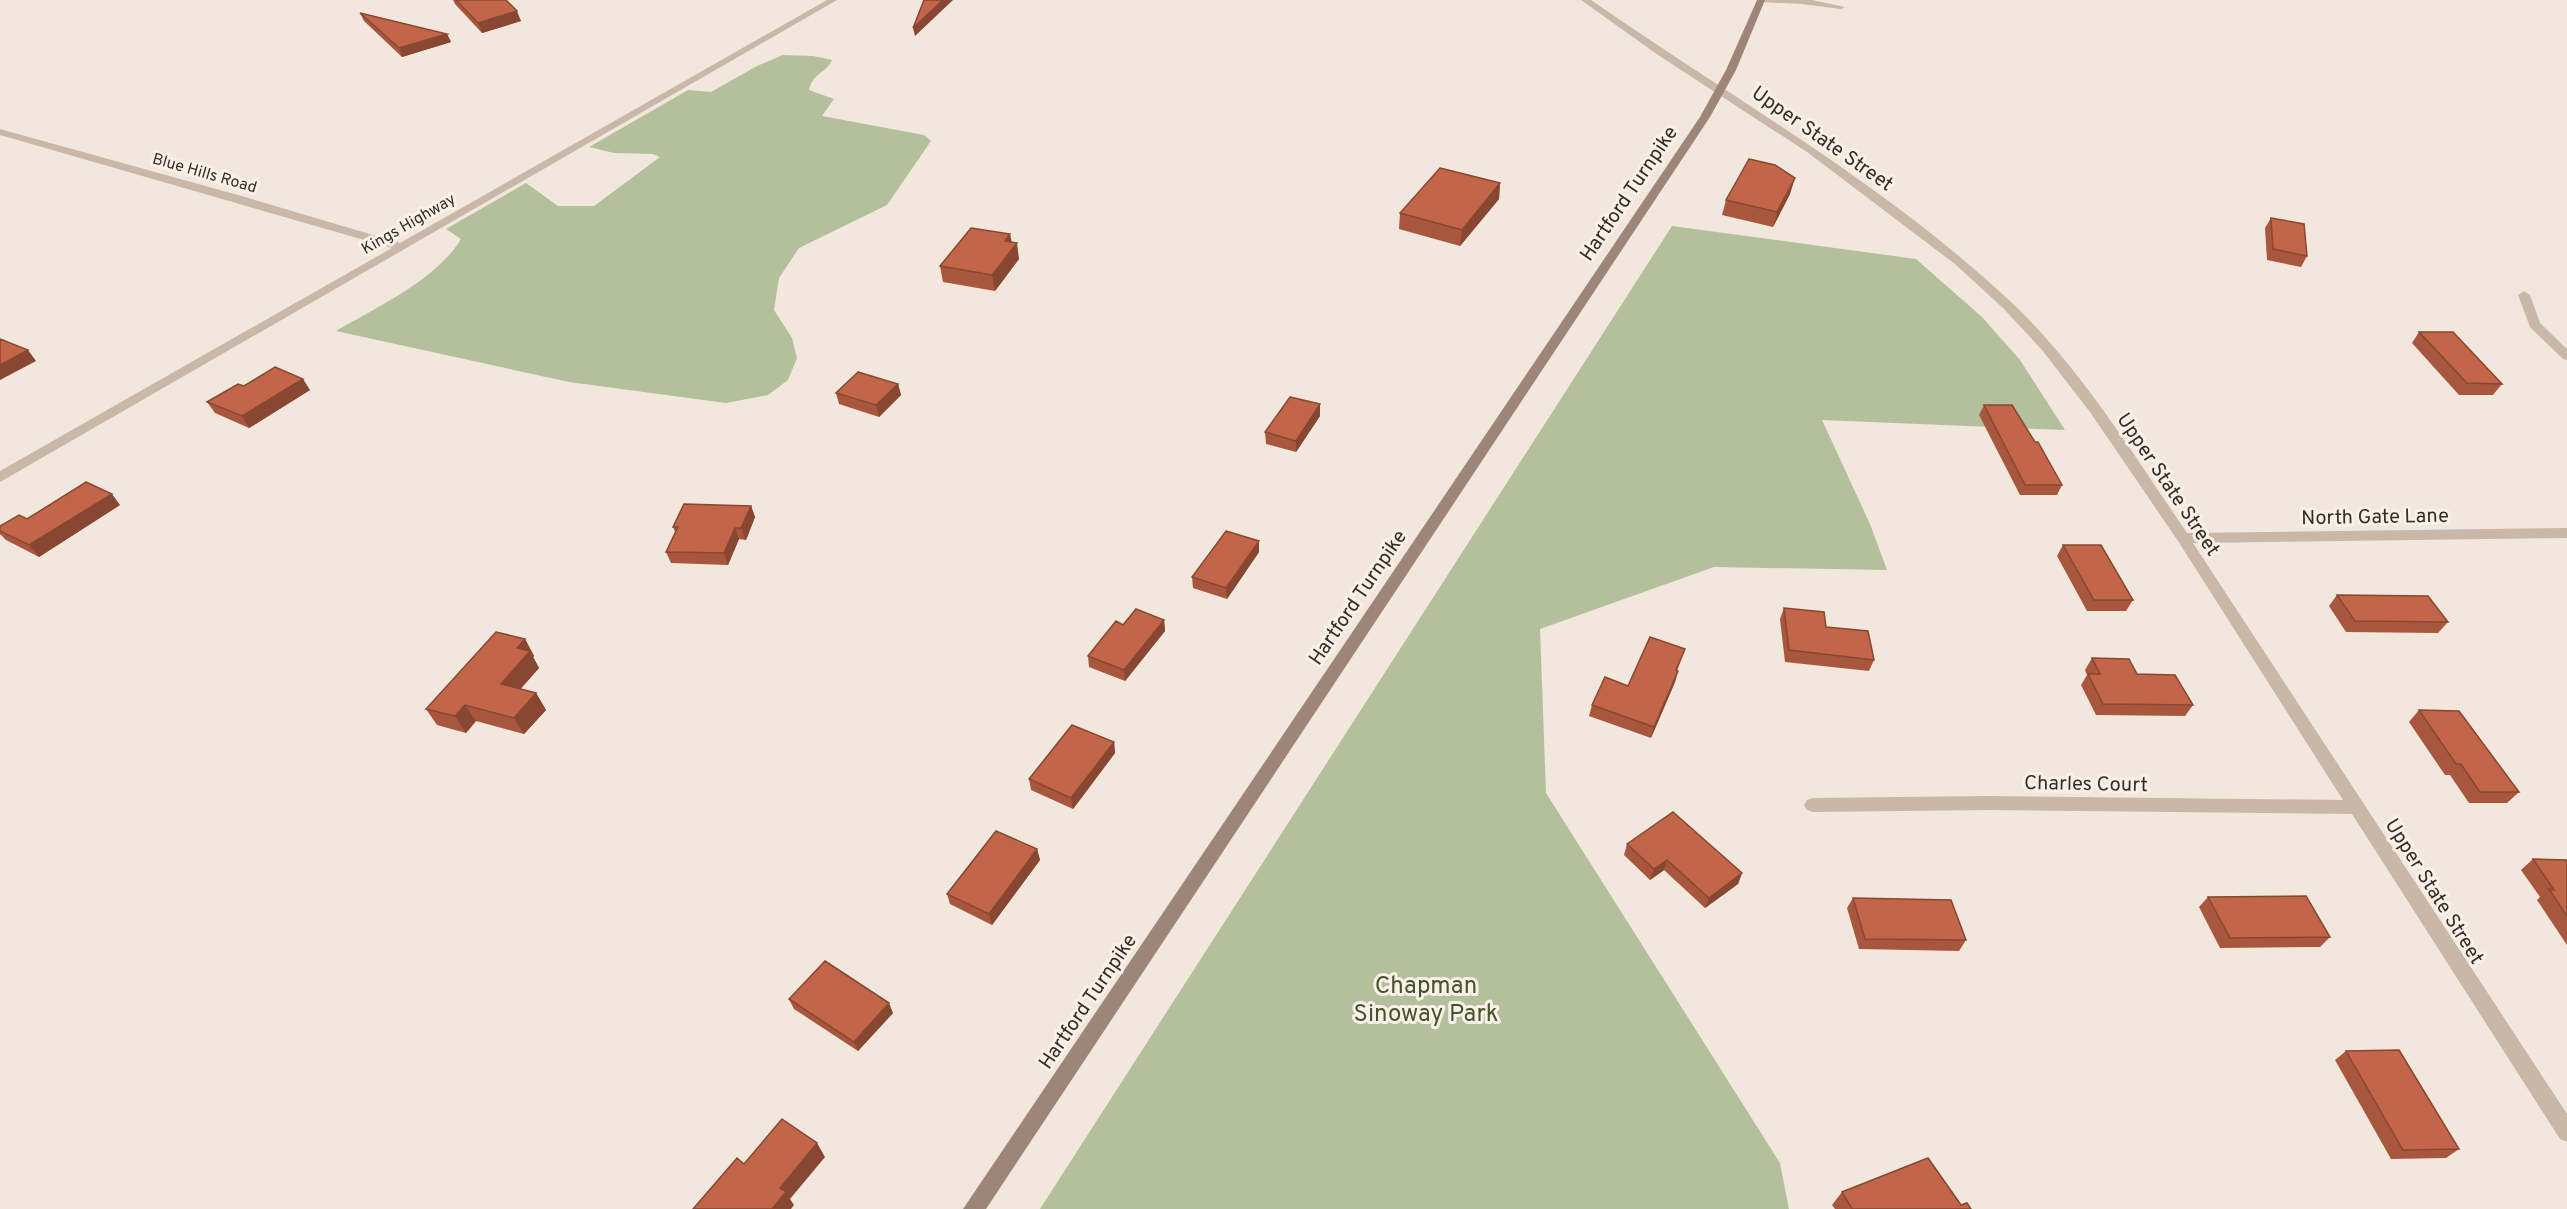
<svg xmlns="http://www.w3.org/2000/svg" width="2567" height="1209" viewBox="0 0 2567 1209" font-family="Overpass,sans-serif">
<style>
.green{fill:#b4c09c}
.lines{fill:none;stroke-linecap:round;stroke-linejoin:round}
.lane{fill:#c9b7a8;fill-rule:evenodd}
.street{fill:#c9b7a8;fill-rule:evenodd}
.secondary{fill:#9d8679;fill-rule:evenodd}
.wall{fill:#a8573e}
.shaded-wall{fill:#884732}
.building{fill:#c36548;stroke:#884732;stroke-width:1.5}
.labels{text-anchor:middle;stroke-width:6;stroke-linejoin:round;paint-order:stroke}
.far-street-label{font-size:16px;fill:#362c28;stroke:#f9f1e8}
.street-label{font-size:20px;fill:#362c28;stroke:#f9f1e8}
.near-park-label{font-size:24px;fill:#45542c;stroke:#f9f1e8}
</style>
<rect width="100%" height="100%" fill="#f1e7dc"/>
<!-- green -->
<path class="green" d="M783,55l30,1 19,4c-7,15 -18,11 -23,30l25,9 -12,17 102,19 7,6 -44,64 -88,43 -20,30 -5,32 18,28 5,20 -9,22 -20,15 -42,8 -157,-21 -233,-51c41,-24 100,-51 125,-92l-15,-10 80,-46 32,23h36l66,-49 -7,-3 -39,-1 -25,-6 99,-57 23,2 46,-26z
M1672,226l244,33 66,58 38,43 45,70 -243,-10 48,104 17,46 -173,-3 -174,62 6,164 234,370 9,46h-749z"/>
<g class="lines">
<!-- lane -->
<path class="lane" d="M1757,0h55l33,7 -4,2 -39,-5 -41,-2z"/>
<!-- street -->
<path class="street" d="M827,0h10l-837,482v-11l392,-223 -392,-113v-6l245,68 155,46z
M1581,0h10c141,98 294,184 420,302 70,66 122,152 176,231l380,-5v10l-374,5 374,571v28l-7,-3 -208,-325 -363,-4 -176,2 -6,-2 -3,-5 3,-5 6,-2 176,-2 354,4 -165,-259 -88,-129 -48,-62 -38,-41 -49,-45 -148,-112 -149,-97z
M2524,291l6,4 10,28 27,26v11l-4,-1 -33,-32 -12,-32z"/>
<!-- secondary -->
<path class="secondary" d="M1757,0h8l-29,70 -26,47 -724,1092h-23l737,-1092 26,-47z"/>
</g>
<!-- wall -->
<path class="wall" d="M453,0h53l15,21 -39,12 -27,-29z
M360,13l87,21 4,8 -49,15 -38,-36z
M1500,183l-1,16 -39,47 -61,-17 1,-16z
M1790,194l-17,33 -51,-12 4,-15z
M2271,218l36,38 -6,11 -34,-7 -2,-32z
M1012,242l7,17 -24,32 -52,-9 -3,-16z
M2419,332l83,52 -9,11h-34l-47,-52z
M898,384l3,11 -22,22 -40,-13 -3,-11z
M244,386l66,4 -61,38 -34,-15 -8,-11z
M1320,404v12l-24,36 -30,-8 -1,-12z
M1984,405l51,37 27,43 -5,10h-37l-41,-80z
M120,505l-81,52 -33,-17 -6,-6v-8z
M751,506l4,11 -9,23 -7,-1 -11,26 -57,-2 -5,-11 9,-20 -2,-5z
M2063,545l70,55 -7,11h-39l-30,-55z
M1259,552l-32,47 -34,-11 -1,-11z
M2337,595l111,27 -10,11 -92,-1 -17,-26z
M1784,608l42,19 48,33 -5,11 -84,-9 -5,-43z
M1164,620l1,11 -40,50 -36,-14 -1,-11 35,-31z
M525,639l9,17 -1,1 6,11 -19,21 16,4 10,17 -22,24 -48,-13 -10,12 -29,-8 -11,-16z
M1685,649l-8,22 -2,11 -24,56 -62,-22 3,-11 36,-19z
M2092,658l45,16 56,31 -8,11 -89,-1 -15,-30 6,-10 -2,-5z
M2419,710l100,82 -12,11h-38l-19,-28h-5l-36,-53z
M1114,742l1,11 -42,56 -42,-19 -2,-11z
M1627,844l115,29 -4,11 -33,24 -41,-38 -14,10 -26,-25z
M1037,849l3,11 -48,65 -42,-21 -3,-10z
M2533,859l34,1v85l-30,-45 3,-3 -19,-27z
M2208,897l122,40 -10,10 -100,1 -21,-41z
M1853,898l113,42 -7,11 -100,-2 -12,-41z
M789,999l104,14 -35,38 -64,-42z
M2346,1051l113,98 -13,9 -55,1 -56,-99z
M1842,1192l119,13 10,4h-136l-3,-4z"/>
<!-- shaded-wall -->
<path class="shaded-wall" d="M943,0h10l-38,36 -2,-8z
M517,11l4,10 -39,12 -4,-10z
M447,34l4,8 -49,15 -3,-9z
M1795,178l-5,16 -17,33 4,-15z
M1500,183l-1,16 -39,47 2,-16z
M1010,234l3,14 4,-5 2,16 -24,32 -3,-16 13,-34z
M28,350l8,11 -36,19v-15z
M303,379l7,11 -61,38 -7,-12z
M898,384l3,11 -22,22 -3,-12z
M1320,404v12l-24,36v-11z
M112,494l8,11 -81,52 -10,-12z
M751,506l4,11 -9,23 -5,-12z
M735,528l4,11 -11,26 -4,-12z
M1259,541v11l-32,47 -1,-11z
M1164,620l1,11 -40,50 -1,-11z
M525,639l9,17 -1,1 6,11 -28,32 -10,-16 16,-36z
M1678,671l-3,11 -24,56 3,-11z
M536,693l10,17 -22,24 -10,-16z
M465,705l11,16 -10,12 -11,-17z
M1114,742l1,11 -42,56 -2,-11z
M1037,849l3,11 -48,65 -3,-11z
M1667,860l-3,10 -14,10 4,-11z
M1742,873l-4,11 -33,24 4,-10z
M889,1003l4,10 -35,38 -4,-9z
M817,1143l8,14 -35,42 4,6 -3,4h-19l8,-21z"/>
<!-- building -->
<path class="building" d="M456,0h50l11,11 -39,12z
M924,0h19l-30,28z
M360,13l87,21 -48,14z
M1749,159l26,6 20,13 -18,34 -51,-12z
M1440,168l60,15 -38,47 -62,-17z
M2271,218l33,6 3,32 -34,-7z
M971,228l39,6 -5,7 12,2 -25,32 -52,-9z
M2419,332h34l49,52 -35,-1z
M0,339l28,11 -28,15z
M275,367l28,12 -61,37 -35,-14 31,-18 6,2z
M858,372l40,12 -22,21 -40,-12z
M1290,397l30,7 -24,37 -31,-9z
M1984,405h28l23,37h3l24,43h-37z
M86,482l26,12 -83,51 -29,-14v-5l19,-11 8,4z
M684,504l67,2 -10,22h-6l-11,25 -58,-1 12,-25h-5z
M1226,531l33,10 -33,47 -34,-11z
M2063,545h38l32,55h-39z
M2337,595l91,1 20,26 -93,-1z
M1784,608l40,4 2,15 42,4 6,29 -85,-10z
M1136,609l28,11 -40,50 -36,-14 28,-35 7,4z
M496,632l29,7 -8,9 13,3 -29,33 35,9 -22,25 -49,-13 -10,11 -29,-7z
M1650,637l35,12 -9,21 2,1 -24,56 -62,-22 13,-28 23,9z
M2092,658l37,1 8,15 38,1 18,30 -90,-1 -15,-30h12z
M2419,710l40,1 60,81h-39l-19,-28h-5z
M1072,725l42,17 -43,56 -42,-19z
M1673,812l69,61 -33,25 -42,-38 -13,9 -27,-25z
M996,831l41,18 -48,65 -42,-20z
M2533,859l34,1v56l-18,-27 5,1z
M2306,896l24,41 -100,1 -22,-41z
M1853,898l98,2 15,40 -101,-1z
M825,961l64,42 -35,39 -65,-43z
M2399,1050l60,99 -56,1 -57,-99z
M782,1119l35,24 -37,45 6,4 -14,17h-79l44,-51 7,6z
M1928,1158l33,47 6,-2 4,6h-119l-10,-17z"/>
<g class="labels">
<!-- far-street labels -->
<g class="far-street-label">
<text transform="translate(205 172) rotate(16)" y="6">Blue Hills Road</text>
<text transform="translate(408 223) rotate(-30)" y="6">Kings Highway</text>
</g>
<!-- street labels -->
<g class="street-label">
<text transform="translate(1823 138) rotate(35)" y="7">Upper State Street</text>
<text transform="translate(1628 193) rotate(-56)" y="7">Hartford Turnpike</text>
<text transform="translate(2169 484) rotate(56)" y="7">Upper State Street</text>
<text transform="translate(2375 516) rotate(-1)" y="7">North Gate Lane</text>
<text transform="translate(1357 597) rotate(-56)" y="7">Hartford Turnpike</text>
<text transform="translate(2086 783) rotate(1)" y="7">Charles Court</text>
<text transform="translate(2435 891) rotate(58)" y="7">Upper State Street</text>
<text transform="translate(1087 1001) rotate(-56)" y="7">Hartford Turnpike</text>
</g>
<!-- near-park labels -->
<g class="near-park-label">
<text x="1426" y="993">Chapman<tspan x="1426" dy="28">Sinoway Park</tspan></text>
</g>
</g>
</svg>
